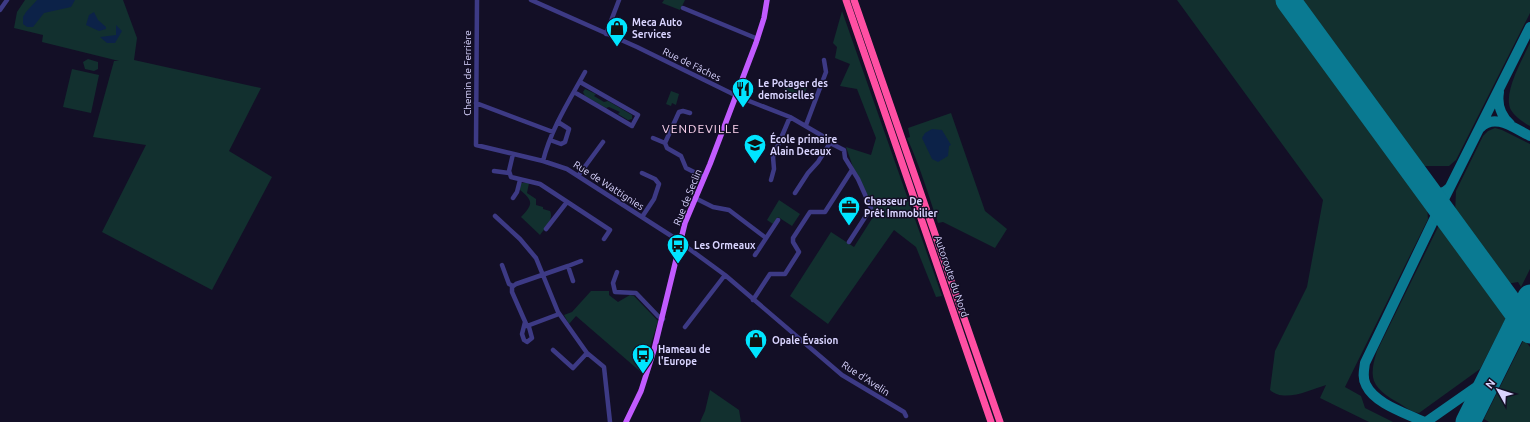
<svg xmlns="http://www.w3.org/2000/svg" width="1530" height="422" viewBox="0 0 1530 422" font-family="Ubuntu,sans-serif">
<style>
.green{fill:#12302f}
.water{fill:#0c2248}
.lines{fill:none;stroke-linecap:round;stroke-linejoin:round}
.taxiway{stroke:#0a7a92;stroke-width:10}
.runway{stroke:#0a7a92;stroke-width:25}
.minor{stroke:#3d3a85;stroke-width:4.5}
.major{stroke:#c25bff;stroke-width:5.5}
.highway{stroke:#ff4fa3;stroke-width:7}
.labels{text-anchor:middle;stroke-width:3;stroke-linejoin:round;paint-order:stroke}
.poi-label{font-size:10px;font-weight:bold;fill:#d9d4ff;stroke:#130f26;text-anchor:start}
.street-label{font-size:10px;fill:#d9d4ff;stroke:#130f26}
.quarter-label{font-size:12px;letter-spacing:1px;fill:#ffd6f0;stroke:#130f26}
</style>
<rect width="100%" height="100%" fill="#130f26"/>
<!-- green -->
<path class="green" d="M25,0h98l14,38 -3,22 127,28 -32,63 43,26 -60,113 -110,-58 44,-87 -53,-8 21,-76h5l-77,-19 1,-7 -29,-7 3,-16z
M664,0h21l-5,10 -18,-7z
M1177,0h100l150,205 1,14 -83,168 16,9 4,12 28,14h-24l-49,-24 6,-13c-16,5 -42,18 -56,5l5,-39 32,-64 16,-87z
M1299,0h231v13l-74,147 -7,6h-24l-8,-2z
M842,11l100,285 -6,1 -20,-50 -22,-17 -66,94 -38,-28 41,-64 23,15 19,-30 -13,-30 -14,-40 25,8 5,-17 -19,-49 -17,-3 10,-22 -15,-6 2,-11 -4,-4z
M1530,43v83c-7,-4 -15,-9 -19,-16 -9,-16 12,-52 19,-67z
M88,59l10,3v7l-4,2 -9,-2 -2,-7z
M72,69l27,6 -8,38 -28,-6z
M788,80l19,8 -4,9 -19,-7z
M585,89l11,5 -2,2 10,6 4,-1 24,14v4l-4,1 -10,-6 2,-2 -11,-5 -3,1 -21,-12 -2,-4z
M671,91l8,3 -3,11 -4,-2 -1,3 -5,-2z
M951,113l34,98 22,18 -12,19 -52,-26 -5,1c-10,-29 -18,-57 -31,-85l3,-1 -2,-9z
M1495,128l7,2 28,14v125l-9,18 -3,-5 -12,2 -51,-70 1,-23 27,-55 5,-5z
M521,183h8l-2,10 9,6v6l7,2v2l7,2c4,8 -5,17 -10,24l-19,-18c13,-14 12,-16 -2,-28z
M779,200l21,14 -8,12 -14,-9 -5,7 -6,-4z
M1440,223l67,93 -27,53 -61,44c-8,-1 -15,-7 -22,-11 -25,-15 -29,-23 -20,-51z
M591,291h18v4l9,7 12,-7 4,1 24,25 -16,52 -66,-57 -7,8 -5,-9 8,-3z
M1524,339l6,8v75h-41l-5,-3z
M710,390l29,20 2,12h-41l5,-11z"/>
<!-- water -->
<path class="water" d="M37,0h38l-4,7 -27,6 -11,14h-6l-4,-3v-7l3,-5z
M94,12l4,8 8,7v2l-7,2 -13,-6 3,-10z
M116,25l6,6 -7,12h-8l-7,-6 16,-2z
M932,129l10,1 9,15 -2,1 -1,10 -10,6 -6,-3 -10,-21 3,-5z"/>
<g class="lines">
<!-- taxiway -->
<path class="taxiway" d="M1499,92c-2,12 2,24 11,32
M1480,128c15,-16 35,1 50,8
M1423,185c8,8 18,12 27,2
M1471,414l3,8
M1424,422c-18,-9 -49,-18 -58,-37 -4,-7 -2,-15 -1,-22l75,-156 90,-180
M1426,422l63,-44"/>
<!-- runway -->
<path class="runway" d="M1288,0l242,331
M1468,422l62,-125"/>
<!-- minor -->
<path class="minor" d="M477,0l-1,145 67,16 24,8 106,68 52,38 117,100 62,37 2,4
M531,0l106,47 102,50 51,20 36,21 4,5
M683,8l75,31
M0,10l7,-10
M606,34l13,-34
M574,92l58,34 6,-11 -58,-33
M476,103l77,29
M690,113l-7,-2 -4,1 -14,31 2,5 14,8 5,12 18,9
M806,125l20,-53 -2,-12
M653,138l12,5
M550,140l11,4 4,-2 4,-13 -11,-7
M830,143l14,7 1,8 13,21 13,29 -22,34
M513,154l-4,17 2,6 29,7 70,46 -6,9
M543,161c8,-32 26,-60 42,-89
M494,171l15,2
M642,173l13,6 4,5 -5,15 -12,18
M578,176l25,-34
M771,180l3,-11 -1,-12 17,-40
M795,193l13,-20 10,-11 12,-19
M513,198l4,-6 3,-12
M695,198l18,9 16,3 37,28
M495,216l25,23 16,19 22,54 29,41 17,14 6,55
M546,229l21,-27
M755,255l23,-35
M502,265l7,19 4,2
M568,266l13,-5
M617,272l-4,11 2,9 21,1 22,23 5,3
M753,300l17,-26h15l14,-22 -6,-10v-4l17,-26h15l27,-42
M559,314l-32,12 -15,-34v-5l4,-3 52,-18 5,15
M525,322l-3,12 2,6 3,2 5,-4 -3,-11
M685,327l40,-52
M553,350l20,18 14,-15"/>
<!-- major -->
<path class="major" d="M626,422l15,-31 13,-41 31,-127 25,-59 46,-121 8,-25 3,-18"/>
<!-- highway -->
<path class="highway" d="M846,0l145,422
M854,0l146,422"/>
</g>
<!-- icons -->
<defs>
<g id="shop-pin" transform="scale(1.15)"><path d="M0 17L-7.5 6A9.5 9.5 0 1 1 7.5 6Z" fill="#00e5ff" stroke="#130f26"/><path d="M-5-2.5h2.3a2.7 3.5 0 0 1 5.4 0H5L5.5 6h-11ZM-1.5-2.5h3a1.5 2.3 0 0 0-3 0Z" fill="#111"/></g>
<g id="restaurant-pin" transform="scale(1.15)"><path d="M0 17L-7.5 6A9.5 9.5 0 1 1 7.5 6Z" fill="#00e5ff" stroke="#130f26"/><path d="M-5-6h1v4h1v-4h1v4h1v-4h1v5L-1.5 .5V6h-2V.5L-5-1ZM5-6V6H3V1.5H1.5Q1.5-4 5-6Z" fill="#111"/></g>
<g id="school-pin" transform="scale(1.15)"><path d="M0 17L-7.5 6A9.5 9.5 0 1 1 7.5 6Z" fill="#00e5ff" stroke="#130f26"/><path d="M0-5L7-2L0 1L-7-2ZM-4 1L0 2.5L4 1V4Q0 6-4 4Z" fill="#111"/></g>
<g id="office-pin" transform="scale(1.15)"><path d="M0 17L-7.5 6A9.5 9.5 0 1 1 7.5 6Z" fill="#00e5ff" stroke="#130f26"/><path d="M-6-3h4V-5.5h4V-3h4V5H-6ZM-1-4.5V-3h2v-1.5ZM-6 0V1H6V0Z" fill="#111"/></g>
<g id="bus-pin" transform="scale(1.15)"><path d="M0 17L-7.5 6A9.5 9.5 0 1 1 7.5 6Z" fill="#00e5ff" stroke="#130f26"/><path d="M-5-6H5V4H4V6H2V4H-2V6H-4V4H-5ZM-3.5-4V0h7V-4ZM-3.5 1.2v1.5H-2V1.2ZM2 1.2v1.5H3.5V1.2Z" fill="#111"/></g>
</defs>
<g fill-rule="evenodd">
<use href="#shop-pin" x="617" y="28"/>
<use href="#restaurant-pin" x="743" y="89"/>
<use href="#school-pin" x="755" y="145"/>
<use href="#office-pin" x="849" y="207"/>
<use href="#bus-pin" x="678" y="245"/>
<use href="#shop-pin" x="756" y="340"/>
<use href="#bus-pin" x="643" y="355"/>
</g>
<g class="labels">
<!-- poi labels -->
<g class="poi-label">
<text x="632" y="26">Meca Auto<tspan x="632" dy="12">Services</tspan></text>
<text x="758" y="87">Le Potager des<tspan x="758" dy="12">demoiselles</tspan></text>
<text x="770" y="143">École primaire<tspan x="770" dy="12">Alain Decaux</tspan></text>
<text x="864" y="205">Chasseur De<tspan x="864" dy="12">Prêt Immobilier</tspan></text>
<text x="694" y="249">Les Ormeaux</text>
<text x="772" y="344">Opale Évasion</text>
<text x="658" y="353">Hameau de<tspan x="658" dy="12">l'Europe</tspan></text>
</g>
<!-- street labels -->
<g class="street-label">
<text transform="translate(692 64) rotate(26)" y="4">Rue de Fâches</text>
<text transform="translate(467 73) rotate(-90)" y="4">Chemin de Ferrière</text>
<text transform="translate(609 185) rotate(33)" y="4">Rue de Wattignies</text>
<text transform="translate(687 197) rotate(-68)" y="4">Rue de Seclin</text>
<text transform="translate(952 276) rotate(71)" y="4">Autoroute du Nord</text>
<text transform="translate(866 378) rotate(33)" y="4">Rue d'Avelin</text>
</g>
<!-- quarter labels -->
<g class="quarter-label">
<text x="701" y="133">VENDEVILLE</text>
</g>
</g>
<!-- north arrow -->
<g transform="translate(1498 390) rotate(309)" stroke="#130f26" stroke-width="3" paint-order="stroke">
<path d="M0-3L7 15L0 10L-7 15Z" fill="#d9d4ff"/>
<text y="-6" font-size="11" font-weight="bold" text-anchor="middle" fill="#d9d4ff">N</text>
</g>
</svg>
